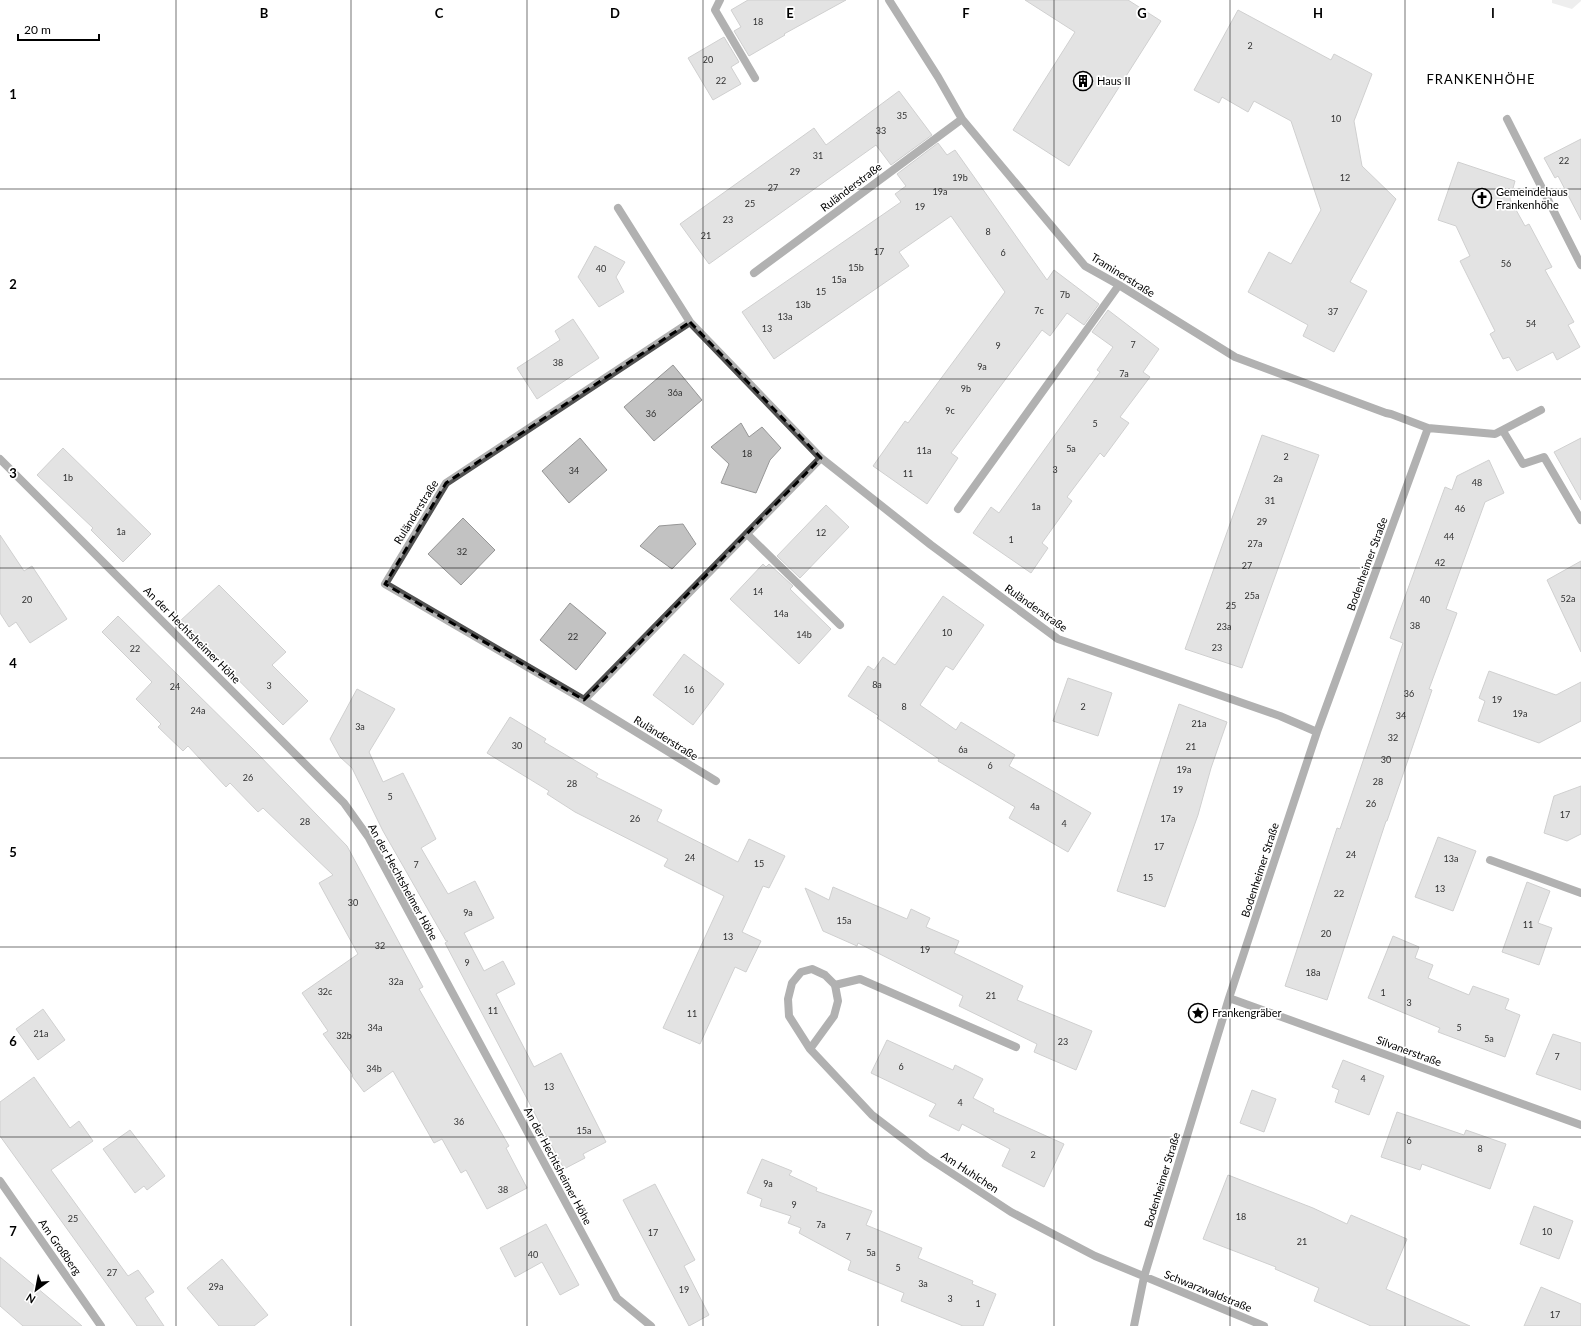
<svg xmlns="http://www.w3.org/2000/svg" width="1581" height="1326" viewBox="0 0 1581 1326" font-family="Lato,sans-serif">
<style>
.green{fill:#d9d9d9}
.building{fill:#c2c2c2;stroke:#969696}
.lines{fill:none;stroke-linecap:round;stroke-linejoin:round}
.lane{stroke:#525252;stroke-width:8}
.street{stroke:#525252;stroke-width:8}
.marked{fill:none;stroke:#000;stroke-width:3;stroke-dasharray:8 5;stroke-linejoin:round}
.grid{fill:none;stroke:#000;stroke-width:1;stroke-opacity:0.55}
.labels{text-anchor:middle;stroke-width:3.5;stroke-linejoin:round;paint-order:stroke}
.number-label{font-size:9px;fill:#303030}
.poi-label{font-size:11px;fill:#000;stroke:#fff;text-anchor:start}
.street-label{font-size:11px;fill:#000;stroke:#fff}
.quarter-label{font-size:13px;letter-spacing:1px;fill:#000;stroke:#fff}
.grid-label{font-size:13px;text-anchor:middle;font-weight:bold;fill:#000;stroke:#fff;stroke-width:3.5;stroke-linejoin:round;paint-order:stroke}
</style>
<rect width="100%" height="100%" fill="#fff"/>
<!-- green -->
<path class="green" d="M1552,0h29v1l-9,8 -20,-6z"/>
<!-- building -->
<path class="building" d="M748,0h98l-62,34 1,1 -36,21 -15,-25 7,-4 -10,-17z
M1025,0h103l33,21 -92,145 -56,-36 62,-98z
M1238,10l93,50 3,-6 38,20 -18,47 8,45 34,33 -46,83 17,9 -33,61 -31,-16 5,-11 -60,-33 21,-40 22,12 30,-54 -30,-89 -37,-20 -6,11 -26,-15 -3,6 -25,-13z
M724,37l15,25 -8,5 10,17 -28,16 -25,-42z
M899,91l33,44 -41,30 -15,-20 -167,119 -29,-40 134,-96 12,17z
M1581,139v81l-23,-44 -3,2 -11,-20z
M938,143l9,12 8,-5 92,130 7,-10 45,34 -15,21 -17,-12 -17,23 -8,-6 -91,123 7,5 -31,46 -54,-38 32,-45 3,2 97,-131 -54,-76 -52,36 10,14 -135,93 -32,-47 159,-110 -6,-8 11,-8 -9,-12z
M1458,162l57,19 -5,18 15,27 4,-2 23,43 -7,3 29,52 -6,3 12,22 -23,13 -4,-8 -36,19 -8,-14 -6,2 -13,-25 5,-3 -35,-70 10,-5 -14,-30 -18,-6z
M595,246l30,16 -9,15 8,15 -25,15 -21,-30z
M1108,310l51,39 -16,23 7,5 -30,40 9,6 -25,34 -4,-4 -33,44 5,4 -30,42 6,5 -17,25 -58,-40 18,-26 8,6 101,-141 -3,-2 16,-23 -21,-15z
M573,319l26,39 -62,41 -20,-31 43,-28 -5,-9z
M673,365l29,35 -48,41 -30,-34z
M741,423l8,14 13,-10 19,21 -11,12 -14,33 -35,-10 8,-19 -18,-17z
M1262,435l57,20 -77,213 -57,-19z
M580,438l27,32 -38,33 -27,-32z
M1581,438v62l-27,-48z
M63,448l88,86 -28,28 -32,-32 2,-2 -56,-53z
M1489,460l15,33 -19,9 -39,107 11,4 -28,76 3,1 -45,131h-1l-59,179 -42,-14 52,-158 3,1 63,-186 -13,-5 55,-151 7,3 5,-14z
M826,505l23,22 -49,51 -23,-22z
M463,518l32,32 -34,35 -33,-31z
M683,524l13,20 -24,25 -32,-23 19,-20z
M0,535l24,36 8,-5 35,53 -37,24 -14,-21 -7,5 -9,-14z
M1581,561v91l-34,-72z
M763,564l3,3 3,-3 24,22 -3,3 41,40 -32,35 -69,-65z
M219,585l67,67 -14,13 36,36 -25,24 -103,-104z
M943,596l41,29 -31,45 -7,-4 -26,39 36,25 5,-8 54,33 -6,11 82,47 -23,39 -59,-34 6,-11 -77,-46 1,-2 -62,-41 2,-2 -31,-20 20,-30 6,4 9,-13 12,8z
M570,603l36,30 -30,37 -36,-30z
M118,616l138,136 91,94 76,141 -4,2 90,157 -3,2 21,40 -40,21 -21,-39 -5,3 -19,-34 -8,4 -41,-72 -29,21 -12,-16 1,-1 -30,-41 5,-3 -26,-38 56,-39 -39,-71 14,-8 -70,-67 -5,4 -28,-29 -4,4 -38,-41 -5,5 -25,-24 3,-3 -25,-25 16,-17 -50,-50z
M684,654l40,30 -31,41 -40,-30z
M1489,671l67,24 25,-13v39l-42,22 -61,-22 7,-20 -6,-3z
M1068,678l44,15 -14,43 -45,-15z
M357,689l38,20 -26,43 14,30 20,-9 33,66 -15,9 27,46 27,-13 19,37 -30,15 20,38 19,-10 12,23 -19,10 38,73 27,-14 45,89 -23,12 2,4 -21,11 -119,-226 3,-2h-2l-63,-110 -31,-63 -12,-11 -10,-18z
M1179,704l48,18 -16,46 -13,47 -33,92 -48,-16z
M510,717l36,22 -2,3 54,32 -2,3 66,33 -5,11 81,41 11,-23 36,17 -16,32 -6,-2 -21,46 19,9 -15,31 -11,-5 -35,77 -37,-16 61,-132 -60,-30 4,-7 -93,-47 -28,-18 2,-3 -62,-38z
M1581,786v48l-14,7 -23,-8 10,-37z
M1438,837l38,14 -23,60 -38,-14z
M1527,882l23,9 -12,32 14,5 -13,37 -37,-13z
M833,887l74,32 4,-10 19,9 -4,9 33,14 -5,12 69,33 -6,14 75,31 -16,39 -42,-18 3,-8 -78,-38 4,-10 -105,-53 -1,3 -34,-15 -18,-43 24,12z
M1393,936l26,11 -4,11 18,7 -5,13 41,17 4,-9 36,13 -4,10 15,6 -15,42 -67,-25 2,-4 -72,-30z
M43,1009l22,31 -27,20 -22,-31z
M1553,1034l28,9v47l-45,-16z
M887,1040l66,30 2,-5 28,14 -10,19 21,11 -1,3 71,32 -20,43 -42,-21 8,-17 -48,-25 -3,7 -30,-15 7,-12 -65,-31z
M1343,1060l41,16 -15,39 -34,-13 4,-12 -7,-3z
M34,1077l36,51 9,-7 14,20 -42,29 77,106 10,-6 16,22 -9,6 19,28h-27l-137,-190v-34z
M1252,1090l24,9 -12,33 -24,-9z
M1397,1112l67,23 2,-5 40,14 -16,45 -68,-25 -2,6 -39,-13z
M130,1130l35,46 -18,14 -3,-4 -9,7 -32,-44z
M762,1159l30,12 -3,4 28,13 -1,3 56,20 -6,14 56,23 -4,10 55,23 -1,3 24,10 -13,32h-20l-62,-25 3,-8 -56,-23 3,-9 -52,-28 2,-5 -13,-5 3,-7 -31,-10 2,-7 -15,-6z
M1228,1175l85,33 34,16 4,-9 56,24 -21,50 84,37h-99l-57,-25 5,-13 -44,-19 1,-2 -73,-28z
M655,1184l40,76 -11,6 25,49 -20,11 -66,-126z
M1534,1206l39,15 -14,38 -39,-15z
M546,1224l33,61 -19,10 -18,-33 -27,15 -15,-29z
M0,1257l55,46 27,23h-59l-8,-7 -15,-13z
M222,1259l46,56 -14,11h-35l-32,-38z
M1541,1287l40,17v22h-57z"/>
<g class="lines">
<!-- lane -->
<path class="lane" d="M720,0l-5,10 40,68
M1503,431l20,33 21,-7 37,63
M747,534l93,91
M835,985l25,-6 156,68"/>
<!-- street -->
<path class="street" d="M889,0l49,77 24,42 123,147 34,19 116,72 151,56 5,1 37,14 67,6 46,-24
M1507,119l74,146
M618,208l72,114
M754,273l208,-154
M821,458l-237,242 -199,-116 61,-101 244,-161 131,136 110,87 127,94 222,77 37,16
M0,459l344,344 25,35 248,460 34,28
M958,509l161,-224
M584,700l132,81
M1490,860l91,33
M1229,998l352,127
M810,1049l24,-33 4,-15 -3,-16 -10,-10 -13,-6 -11,3 -9,11 -4,16 1,17 21,33 62,66 55,42 84,55 84,44 169,70
M0,1181l101,145
M1134,1326l10,-49 85,-279 88,-266 111,-304"/>
</g>
<!-- marked area -->
<path d="M0 0H1581V1326H0ZM690,322l131,136 -237,242 -199,-116 61,-101z" fill="#fff" fill-opacity=".55" fill-rule="evenodd"/>
<path class="marked" d="M690,322l131,136 -237,242 -199,-116 61,-101z"/>
<!-- grid -->
<path class="grid" d="M176,0v1326M351,0v1326M527,0v1326M703,0v1326M878,0v1326M1054,0v1326M1230,0v1326M1405,0v1326M0,189h1581M0,379h1581M0,568h1581M0,758h1581M0,947h1581M0,1137h1581"/>
<!-- icons -->
<defs>
<g id="building-ring" transform="scale(1)"><circle r="9.5" fill="#fff" stroke="#000" stroke-width="1.5"/><path d="M-4-6H4V6H1V3H-1V6H-4ZM-2.5-4.3h1.7v1.8h-1.7ZM.8-4.3h1.7v1.8H.8ZM-2.5-1h1.7V.8h-1.7ZM.8-1h1.7V.8H.8Z" fill="#000"/></g>
<g id="church-ring" transform="scale(1)"><circle r="9.5" fill="#fff" stroke="#000" stroke-width="1.5"/><path d="M-1.2-6h2.4v3.5h3.3v2.4h-3.3V6h-2.4V-.1h-3.3v-2.4h3.3Z" fill="#000"/></g>
<g id="sight-ring" transform="scale(1)"><circle r="9.5" fill="#fff" stroke="#000" stroke-width="1.5"/><path d="M0-6L1.8-2.2L6-1.7L2.9 1.2L3.7 5.4L0 3.3L-3.7 5.4L-2.9 1.2L-6-1.7L-1.8-2.2Z" fill="#000"/></g>
</defs>
<g fill-rule="evenodd">
<use href="#building-ring" x="1083" y="81"/>
<use href="#church-ring" x="1482" y="198"/>
<use href="#sight-ring" x="1198" y="1013"/>
</g>
<g class="labels">
<!-- number labels -->
<g class="number-label">
<text x="758" y="25">18</text>
<text x="1250" y="49">2</text>
<text x="708" y="63">20</text>
<text x="721" y="84">22</text>
<text x="902" y="119">35</text>
<text x="1336" y="122">10</text>
<text x="881" y="134">33</text>
<text x="818" y="159">31</text>
<text x="1564" y="164">22</text>
<text x="795" y="175">29</text>
<text x="960" y="181">19b</text>
<text x="1345" y="181">12</text>
<text x="773" y="191">27</text>
<text x="940" y="195">19a</text>
<text x="750" y="207">25</text>
<text x="920" y="210">19</text>
<text x="728" y="223">23</text>
<text x="988" y="235">8</text>
<text x="706" y="239">21</text>
<text x="879" y="255">17</text>
<text x="1003" y="256">6</text>
<text x="1506" y="267">56</text>
<text x="856" y="271">15b</text>
<text x="601" y="272">40</text>
<text x="839" y="283">15a</text>
<text x="821" y="295">15</text>
<text x="1065" y="298">7b</text>
<text x="803" y="308">13b</text>
<text x="1039" y="314">7c</text>
<text x="1333" y="315">37</text>
<text x="785" y="320">13a</text>
<text x="1531" y="327">54</text>
<text x="767" y="332">13</text>
<text x="1133" y="348">7</text>
<text x="998" y="349">9</text>
<text x="558" y="366">38</text>
<text x="982" y="370">9a</text>
<text x="1124" y="377">7a</text>
<text x="966" y="392">9b</text>
<text x="675" y="396">36a</text>
<text x="950" y="414">9c</text>
<text x="651" y="417">36</text>
<text x="1095" y="427">5</text>
<text x="1071" y="452">5a</text>
<text x="924" y="454">11a</text>
<text x="747" y="457">18</text>
<text x="1286" y="460">2</text>
<text x="1055" y="473">3</text>
<text x="574" y="474">34</text>
<text x="908" y="477">11</text>
<text x="68" y="481">1b</text>
<text x="1278" y="482">2a</text>
<text x="1477" y="486">48</text>
<text x="1270" y="504">31</text>
<text x="1036" y="510">1a</text>
<text x="1460" y="512">46</text>
<text x="1262" y="525">29</text>
<text x="121" y="535">1a</text>
<text x="821" y="536">12</text>
<text x="1449" y="540">44</text>
<text x="1011" y="543">1</text>
<text x="1255" y="547">27a</text>
<text x="462" y="555">32</text>
<text x="1440" y="566">42</text>
<text x="1247" y="569">27</text>
<text x="758" y="595">14</text>
<text x="1252" y="599">25a</text>
<text x="1568" y="602">52a</text>
<text x="27" y="603">20</text>
<text x="1425" y="603">40</text>
<text x="1231" y="609">25</text>
<text x="781" y="617">14a</text>
<text x="1415" y="629">38</text>
<text x="1224" y="630">23a</text>
<text x="947" y="636">10</text>
<text x="804" y="638">14b</text>
<text x="573" y="640">22</text>
<text x="1217" y="651">23</text>
<text x="135" y="652">22</text>
<text x="877" y="688">8a</text>
<text x="269" y="689">3</text>
<text x="175" y="690">24</text>
<text x="689" y="693">16</text>
<text x="1409" y="697">36</text>
<text x="1497" y="703">19</text>
<text x="904" y="710">8</text>
<text x="1083" y="710">2</text>
<text x="198" y="714">24a</text>
<text x="1520" y="717">19a</text>
<text x="1401" y="719">34</text>
<text x="1199" y="727">21a</text>
<text x="360" y="730">3a</text>
<text x="1393" y="741">32</text>
<text x="517" y="749">30</text>
<text x="1191" y="750">21</text>
<text x="963" y="753">6a</text>
<text x="1386" y="763">30</text>
<text x="990" y="769">6</text>
<text x="1184" y="773">19a</text>
<text x="248" y="781">26</text>
<text x="1378" y="785">28</text>
<text x="572" y="787">28</text>
<text x="1178" y="793">19</text>
<text x="390" y="800">5</text>
<text x="1371" y="807">26</text>
<text x="1035" y="810">4a</text>
<text x="1565" y="818">17</text>
<text x="635" y="822">26</text>
<text x="1168" y="822">17a</text>
<text x="305" y="825">28</text>
<text x="1064" y="827">4</text>
<text x="1159" y="850">17</text>
<text x="1351" y="858">24</text>
<text x="690" y="861">24</text>
<text x="1451" y="862">13a</text>
<text x="759" y="867">15</text>
<text x="416" y="868">7</text>
<text x="1148" y="881">15</text>
<text x="1440" y="892">13</text>
<text x="1339" y="897">22</text>
<text x="353" y="906">30</text>
<text x="468" y="916">9a</text>
<text x="844" y="924">15a</text>
<text x="1528" y="928">11</text>
<text x="1326" y="937">20</text>
<text x="728" y="940">13</text>
<text x="380" y="949">32</text>
<text x="925" y="953">19</text>
<text x="467" y="966">9</text>
<text x="1313" y="976">18a</text>
<text x="396" y="985">32a</text>
<text x="325" y="995">32c</text>
<text x="1383" y="996">1</text>
<text x="991" y="999">21</text>
<text x="1409" y="1006">3</text>
<text x="493" y="1014">11</text>
<text x="692" y="1017">11</text>
<text x="375" y="1031">34a</text>
<text x="1459" y="1031">5</text>
<text x="41" y="1037">21a</text>
<text x="344" y="1039">32b</text>
<text x="1489" y="1042">5a</text>
<text x="1063" y="1045">23</text>
<text x="1557" y="1060">7</text>
<text x="901" y="1070">6</text>
<text x="374" y="1072">34b</text>
<text x="1363" y="1082">4</text>
<text x="549" y="1090">13</text>
<text x="960" y="1106">4</text>
<text x="459" y="1125">36</text>
<text x="584" y="1134">15a</text>
<text x="1409" y="1144">6</text>
<text x="1480" y="1152">8</text>
<text x="1033" y="1158">2</text>
<text x="768" y="1187">9a</text>
<text x="503" y="1193">38</text>
<text x="794" y="1208">9</text>
<text x="1241" y="1220">18</text>
<text x="73" y="1222">25</text>
<text x="821" y="1228">7a</text>
<text x="1547" y="1235">10</text>
<text x="653" y="1236">17</text>
<text x="848" y="1240">7</text>
<text x="1302" y="1245">21</text>
<text x="871" y="1256">5a</text>
<text x="533" y="1258">40</text>
<text x="898" y="1271">5</text>
<text x="112" y="1276">27</text>
<text x="923" y="1287">3a</text>
<text x="216" y="1290">29a</text>
<text x="684" y="1293">19</text>
<text x="950" y="1302">3</text>
<text x="978" y="1307">1</text>
<text x="1555" y="1318">17</text>
</g>
<!-- poi labels -->
<g class="poi-label">
<text x="1097" y="85">Haus II</text>
<text x="1496" y="196">Gemeindehaus<tspan x="1496" dy="13">Frankenhöhe</tspan></text>
<text x="1212" y="1017">Frankengräber</text>
</g>
<!-- street labels -->
<g class="street-label">
<text transform="translate(851 187) rotate(-37)" y="4">Ruländerstraße</text>
<text transform="translate(1123 275) rotate(32)" y="4">Traminerstraße</text>
<text transform="translate(416 512) rotate(-58)" y="4">Ruländerstraße</text>
<text transform="translate(1367 564) rotate(-70)" y="4">Bodenheimer Straße</text>
<text transform="translate(1036 608) rotate(35)" y="4">Ruländerstraße</text>
<text transform="translate(192 635) rotate(45)" y="4">An der Hechtsheimer Höhe</text>
<text transform="translate(666 738) rotate(32)" y="4">Ruländerstraße</text>
<text transform="translate(1260 870) rotate(-72)" y="4">Bodenheimer Straße</text>
<text transform="translate(403 882) rotate(61)" y="4">An der Hechtsheimer Höhe</text>
<text transform="translate(1409 1051) rotate(20)" y="4">Silvanerstraße</text>
<text transform="translate(558 1166) rotate(62)" y="4">An der Hechtsheimer Höhe</text>
<text transform="translate(970 1172) rotate(33)" y="4">Am Huhlchen</text>
<text transform="translate(1162 1180) rotate(-73)" y="4">Bodenheimer Straße</text>
<text transform="translate(60 1247) rotate(55)" y="4">Am Großberg</text>
<text transform="translate(1208 1291) rotate(22)" y="4">Schwarzwaldstraße</text>
</g>
<!-- quarter labels -->
<g class="quarter-label">
<text x="1481" y="84">FRANKENHÖHE</text>
</g>
</g>
<g class="grid-label">
<text x="264" y="18">B</text>
<text x="439" y="18">C</text>
<text x="615" y="18">D</text>
<text x="790" y="18">E</text>
<text x="966" y="18">F</text>
<text x="1142" y="18">G</text>
<text x="1318" y="18">H</text>
<text x="1493" y="18">I</text>
<text x="13" y="99">1</text>
<text x="13" y="289">2</text>
<text x="13" y="478">3</text>
<text x="13" y="668">4</text>
<text x="13" y="857">5</text>
<text x="13" y="1046">6</text>
<text x="13" y="1236">7</text>
</g>
<!-- north arrow -->
<g transform="translate(36 1290) rotate(212)" stroke="#ffffff" stroke-width="3" paint-order="stroke">
<path d="M0-3L7 15L0 10L-7 15Z" fill="#000000"/>
<text y="-6" font-size="11" font-weight="bold" text-anchor="middle" fill="#000000">N</text>
</g>
<!-- scale -->
<path d="M18 34v6h81v-6" fill="none" stroke="#000000" stroke-width="2"/>
<text x="24" y="34" font-size="12" fill="#000000" stroke="#ffffff" stroke-width="3" paint-order="stroke">20 m</text>
</svg>
